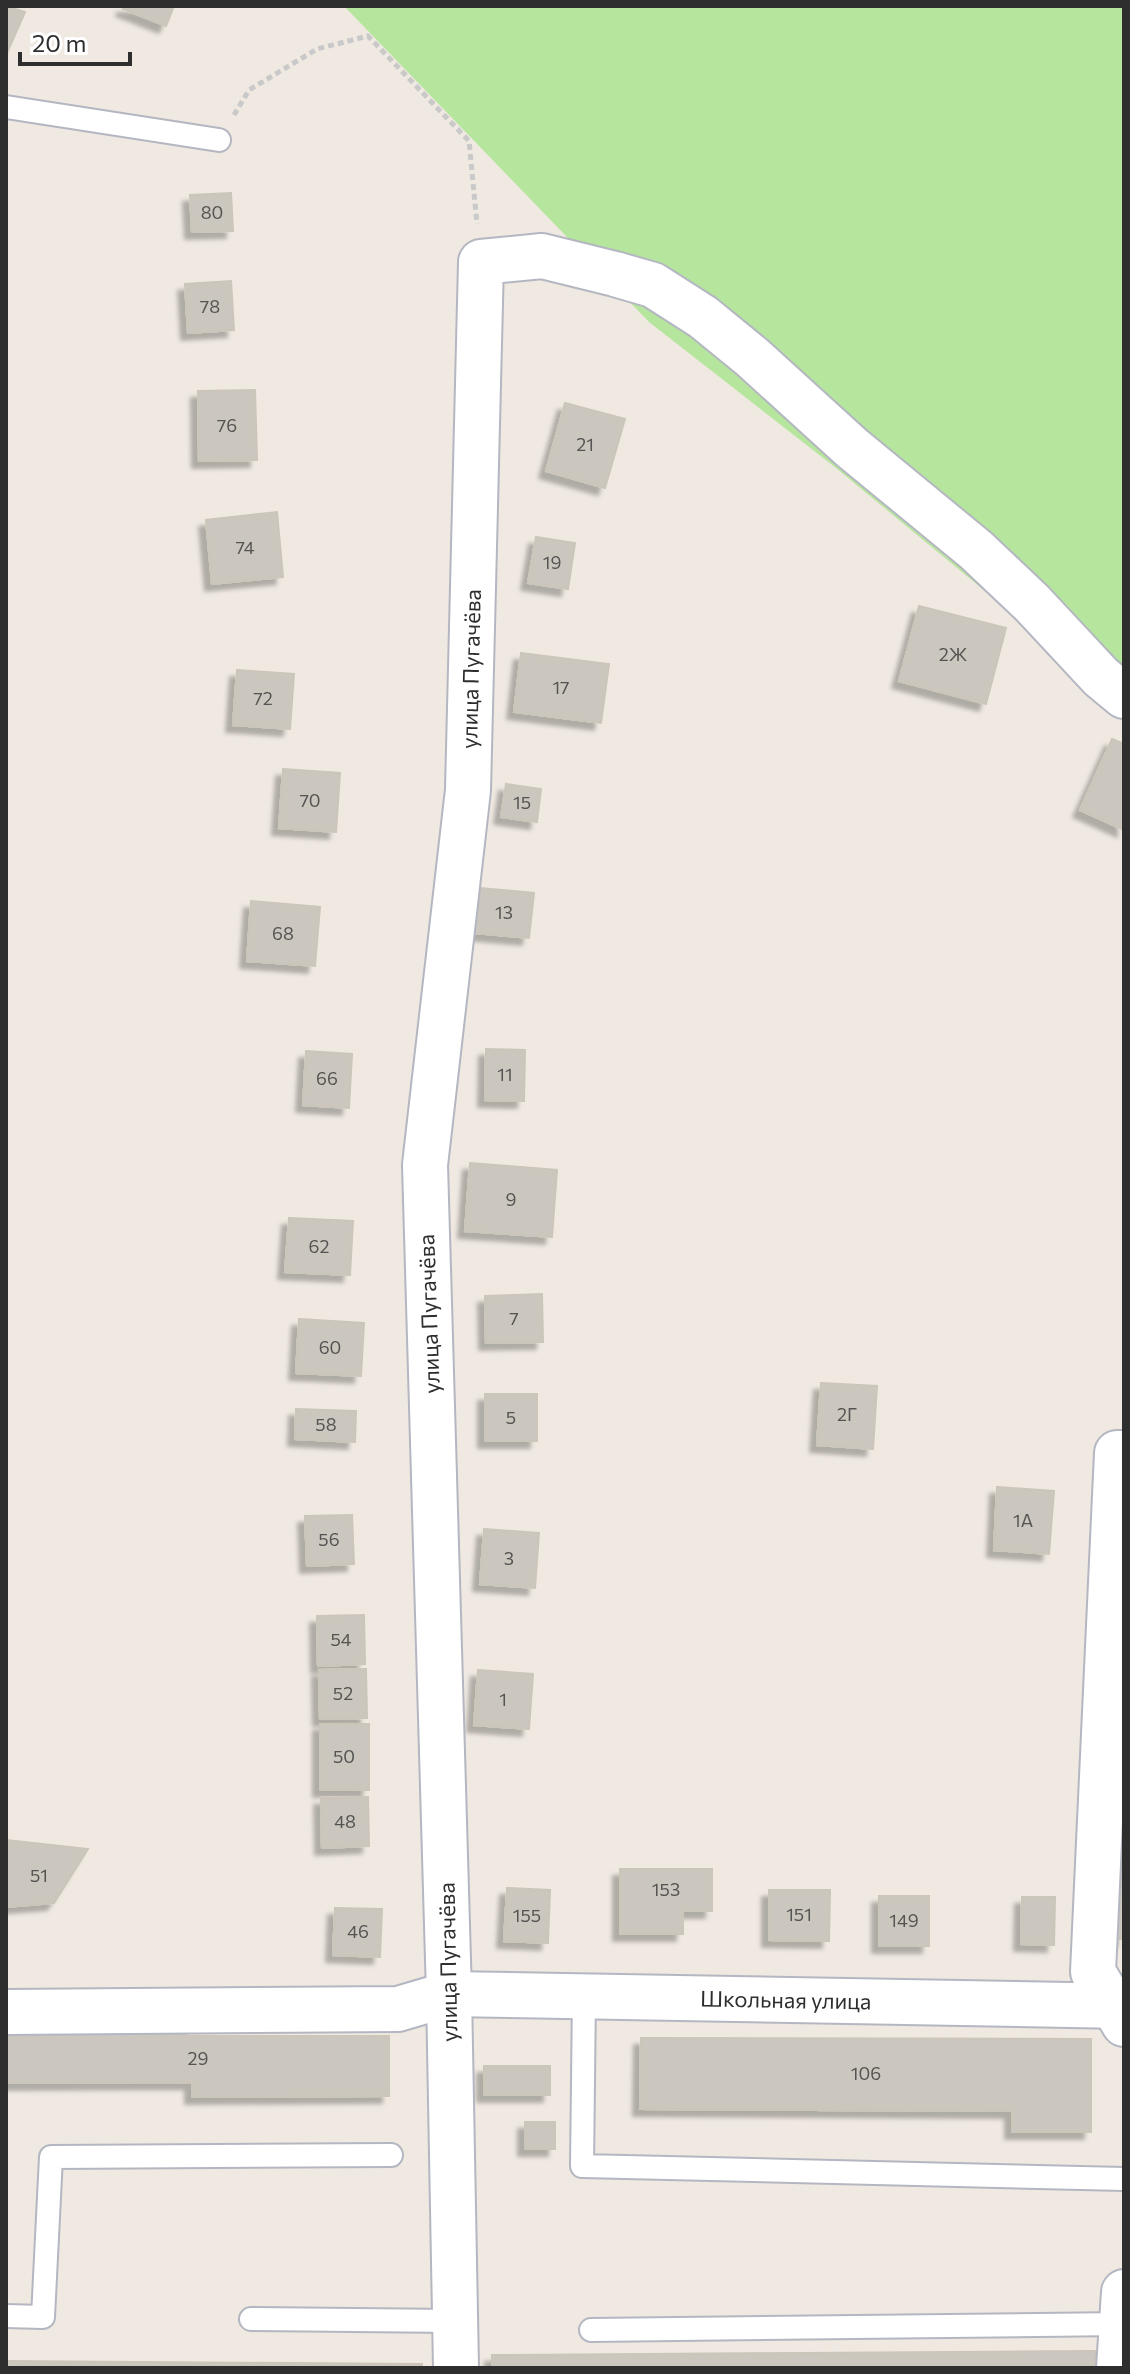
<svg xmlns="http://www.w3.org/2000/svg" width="1130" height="2374" viewBox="0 0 1130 2374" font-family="Commissioner,sans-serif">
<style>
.green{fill:#b6e59e}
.building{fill:#cbc7bf;stroke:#cbc5ba;stroke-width:2;filter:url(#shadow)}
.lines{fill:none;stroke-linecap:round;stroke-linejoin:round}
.lane-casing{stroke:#b4b7c1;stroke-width:26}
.street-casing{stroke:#b4b7c1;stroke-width:48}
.path{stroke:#c9c9c9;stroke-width:5;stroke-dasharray:6 4;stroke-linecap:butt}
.lane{stroke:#fff;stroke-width:22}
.street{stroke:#fff;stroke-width:44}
.labels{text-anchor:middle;stroke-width:8;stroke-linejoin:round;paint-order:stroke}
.number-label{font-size:18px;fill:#555452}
.street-label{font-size:22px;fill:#2e2e2e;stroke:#fff}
</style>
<defs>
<filter id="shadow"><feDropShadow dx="-7" dy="7" stdDeviation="2" flood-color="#0004"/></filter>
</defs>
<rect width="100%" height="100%" fill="#efe9e1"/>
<!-- green -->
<path class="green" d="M344,6h780v667l-65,-21 -223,-184 -187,-146z"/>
<!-- building -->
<path class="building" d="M6,6l19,6 -19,43z
M124,6h50l-8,20 -43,-17z
M231,193l2,38 -41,1 -2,-37z
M231,281l3,49 -46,3 -3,-49z
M255,390l2,70 -58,1 -1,-70z
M565,403l60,16 -20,69 -59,-17z
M277,512l6,65 -71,7 -6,-64z
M536,537l39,6 -7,46 -40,-6z
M919,606l87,22 -20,76 -87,-23z
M521,653l88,11 -8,59 -87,-11z
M237,670l57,4 -4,55 -57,-4z
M1112,739l12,5v86l-44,-20z
M283,769l57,4 -4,59 -57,-4z
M506,784l35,5 -4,33 -36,-5z
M480,888l54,5 -5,45 -54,-5z
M251,901l69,6 -5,59 -68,-5z
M486,1049l39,1 -1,51 -39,-1z
M306,1051l46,3 -3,54 -46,-3z
M470,1163l87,7 -5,67 -87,-6z
M289,1218l64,3 -3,54 -65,-3z
M542,1294l1,48 -57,1 -1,-47z
M299,1319l65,4 -3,53 -65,-3z
M821,1383l56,3 -4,63 -56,-4z
M485,1394h52v47h-52z
M296,1409l60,2 -1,31 -60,-3z
M997,1487l57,4 -5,63 -55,-4z
M352,1515l2,49 -47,2 -2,-50z
M484,1529l55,4 -4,55 -55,-4z
M364,1615l1,49 -47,2 -1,-50z
M366,1669l1,49 -47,1 -1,-49z
M478,1670l55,4 -4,55 -55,-4z
M320,1724h49v66h-49z
M368,1797l1,49 -47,2 -1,-50z
M6,1840l82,9 -34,54 -48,4z
M1118,1843h6v96h-9z
M620,1869h92v42h-29v23h-63z
M507,1888l43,2 -2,53 -44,-2z
M769,1890h61l-1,51 -60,-1z
M879,1896h50v50h-50z
M1022,1897h33l-1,48 -33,-1z
M335,1908l47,1 -2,48 -47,-2z
M186,2016v20h203v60l-197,1v-15l-186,1v-66z
M186,2016v20h203v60l-197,1v-15l-186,1v-66z
M641,2038l450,1v93h-79v-21l-372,-2z
M484,2066h66v29h-66z
M525,2122h30v27h-30z
M1095,2351l1,17h-604v-13z
M6,2361l416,3v4h-416z"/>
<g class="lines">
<!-- lane casing -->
<g class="lane-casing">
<path id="lane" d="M6,107l213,33
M584,1996l-2,170 542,13
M6,2316l37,1 8,-160 340,-2
M251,2319l204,2
M591,2330l533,-6"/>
</g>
<!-- street casing -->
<g class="street-casing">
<g id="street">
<path d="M1124,1453h-7l-24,519 31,52"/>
<path id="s1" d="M6,2012l392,-3 51,-15 675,12"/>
<path id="s2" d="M456,2368l-7,-374 -24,-829 43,-375 13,-528 61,-6 73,18 38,11 50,32 49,40 100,91 124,102 56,53 69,74 23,19"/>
<path d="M1119,2368l5,-76"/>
</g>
</g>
<!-- path -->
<path class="path" d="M234,115l15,-25 68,-41 51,-13 101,105 8,83"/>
<!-- lane -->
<use href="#lane" class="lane"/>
<!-- street -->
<use href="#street" class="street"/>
</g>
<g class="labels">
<!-- number labels -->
<g class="number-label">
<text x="212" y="219">80</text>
<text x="210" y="313">78</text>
<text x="227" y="432">76</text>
<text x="585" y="451">21</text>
<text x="245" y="554">74</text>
<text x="552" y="569">19</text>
<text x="953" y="661">2Ж</text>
<text x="561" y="694">17</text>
<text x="263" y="705">72</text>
<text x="310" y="807">70</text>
<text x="522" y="809">15</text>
<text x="504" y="919">13</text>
<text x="283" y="940">68</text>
<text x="505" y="1081">11</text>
<text x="327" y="1085">66</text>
<text x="511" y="1206">9</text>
<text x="319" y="1253">62</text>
<text x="514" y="1325">7</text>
<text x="330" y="1354">60</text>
<text x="847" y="1421">2Г</text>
<text x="511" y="1424">5</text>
<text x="326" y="1431">58</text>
<text x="1023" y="1527">1А</text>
<text x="329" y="1546">56</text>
<text x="509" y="1565">3</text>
<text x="341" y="1646">54</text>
<text x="343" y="1700">52</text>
<text x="503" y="1706">1</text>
<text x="344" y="1763">50</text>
<text x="345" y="1828">48</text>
<text x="39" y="1882">51</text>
<text x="666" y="1896">153</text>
<text x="799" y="1921">151</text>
<text x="527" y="1922">155</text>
<text x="904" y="1927">149</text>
<text x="358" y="1938">46</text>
<text x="198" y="2065">29</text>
<text x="866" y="2080">106</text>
</g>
<!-- street labels -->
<g class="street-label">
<text dy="8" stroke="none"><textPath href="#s2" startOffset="1702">улица Пугачёва</textPath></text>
<text transform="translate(429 1314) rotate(-92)" y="8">улица Пугачёва</text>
<text transform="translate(448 1962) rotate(-91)" y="8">улица Пугачёва</text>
<text dy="8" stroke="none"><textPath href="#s1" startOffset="782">Школьная улица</textPath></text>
</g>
</g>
<!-- border -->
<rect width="1130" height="2374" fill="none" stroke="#2e2e2e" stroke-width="16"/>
<!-- scale -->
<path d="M20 52v12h110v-12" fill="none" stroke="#2e2e2e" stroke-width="4"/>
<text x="32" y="52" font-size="24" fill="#2e2e2e" stroke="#ffffff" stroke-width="6" paint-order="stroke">20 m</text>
</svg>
